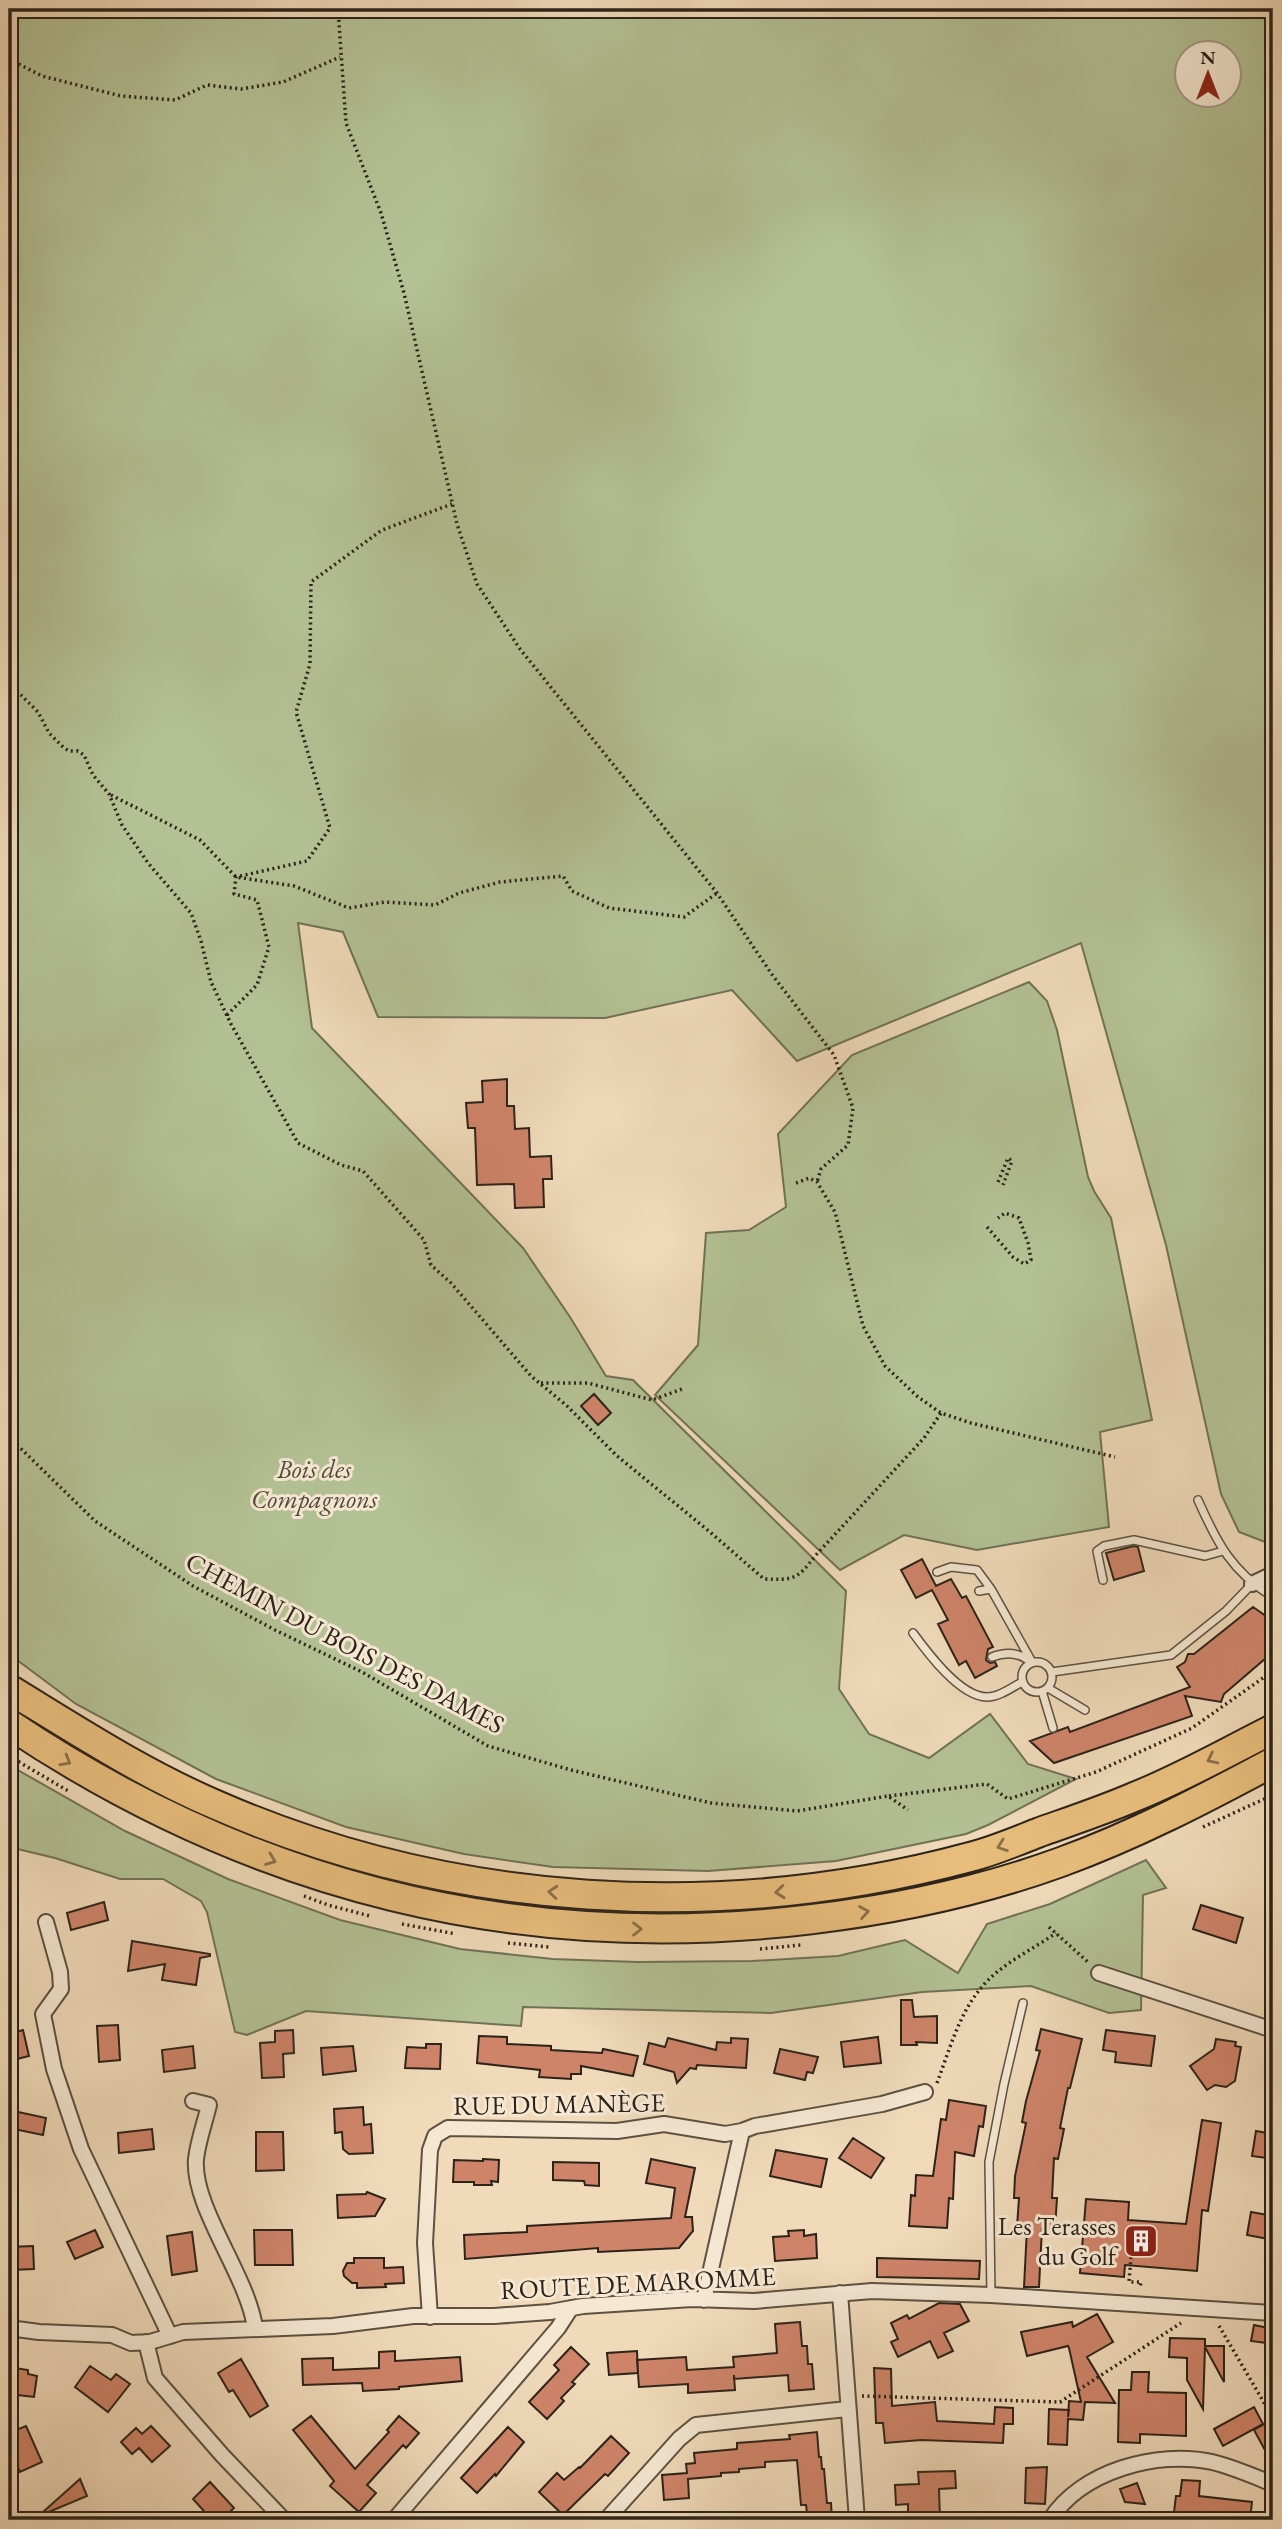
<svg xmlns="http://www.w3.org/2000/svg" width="1282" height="2529" viewBox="0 0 1282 2529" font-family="'EB Garamond',serif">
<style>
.green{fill:#b3c194;stroke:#707257;stroke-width:2;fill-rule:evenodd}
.building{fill:#cf846a;stroke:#2c231a;stroke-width:2}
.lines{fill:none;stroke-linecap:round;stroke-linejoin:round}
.lane-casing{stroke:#5d5142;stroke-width:10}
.street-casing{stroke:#5d5142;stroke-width:18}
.highway-casing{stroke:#2c231a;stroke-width:32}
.path{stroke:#2c231a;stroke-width:3.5;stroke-dasharray:2 3.5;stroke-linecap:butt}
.lane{stroke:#f5e7d2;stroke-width:7}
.street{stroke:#f5e7d2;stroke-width:14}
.highway{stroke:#e8bd7c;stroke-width:28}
.oneway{stroke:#8a704b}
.labels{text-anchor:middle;stroke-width:6;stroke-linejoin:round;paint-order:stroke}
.park-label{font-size:26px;font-style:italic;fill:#4e4a38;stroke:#f5e7d2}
.street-label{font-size:26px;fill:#2c231a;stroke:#f5e7d2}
.poi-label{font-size:26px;fill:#2c231a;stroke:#f5e7d2;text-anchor:end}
</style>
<rect width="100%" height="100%" fill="#f0dab9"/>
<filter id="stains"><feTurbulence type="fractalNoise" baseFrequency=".00286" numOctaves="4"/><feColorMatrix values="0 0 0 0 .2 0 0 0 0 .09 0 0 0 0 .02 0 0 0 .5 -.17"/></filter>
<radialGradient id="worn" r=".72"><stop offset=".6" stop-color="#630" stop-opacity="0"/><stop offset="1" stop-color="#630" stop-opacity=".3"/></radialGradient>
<!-- green -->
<path class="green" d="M9,9h1264v1536l-34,-13 -18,-38 -55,-249 -85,-302 -284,118 -65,-71 -127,28 -227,-1 -35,-85 -45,-9 14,105 211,220 47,69 36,59 27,4 213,211 -7,98 30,45 60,24 61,-44 38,50 48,15 -88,46 -22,9 -130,27 -128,10 -155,-4 -89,-13 -118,-27 -130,-48 -140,-75 -67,-50zM1188,52h42v42h-42z
M1029,982l18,19 10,29 31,147 6,14 17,27 41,202 -52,12 9,95 -132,23 -73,-15 -64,35 -185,-175 43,-50 8,-112 43,-3 37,-23 -8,-73 74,-79z
M9,1765l116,66 103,48 112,41 120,29 93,10 84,3 115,-1 86,-5 67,-16 53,33 29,-49 63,-20 96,-44 20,28 -23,7 -2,115 -32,3 -78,-27 -109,6 -151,21 -248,-6 -2,19 -215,-15 -59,24 -12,-3 -28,-120 -6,-11 -38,-22h-43l-65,-21 -46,-11z"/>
<!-- building -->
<path class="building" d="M507,1079v27h7l1,23 14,-1 1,29 21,-1 1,23h-9l1,28 -29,1 -1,-24 -37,1 -2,-57h-7l-2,-25 17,-1 -1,-21z
M594,1394l17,19 -13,12 -17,-19z
M1134,1546l4,1 6,24 -30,9 -8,-27z
M922,1559l14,27 15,-7 11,19 4,-2 27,51 -5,2 -2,11 4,3 5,-1 2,4 -22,12 -9,-17 -7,4 -21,-41 10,-4 -16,-30 -16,8 -15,-28z
M1253,1607l20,14v31l-49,42 -3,8 -36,-6 7,20 -138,47 -24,-22 38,-14 2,5 120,-45 -13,-20 8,-5 3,-8h6z
M104,1902l4,18 -37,10 -4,-17z
M1201,1905l42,13 -7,25 -43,-14z
M132,1941l78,13v2l-10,2 -4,27 -34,-5 3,-16 -37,7z
M901,2000h11l2,17 23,-1v27l-21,-1 1,3h-16z
M118,2025l2,35 -21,2 -2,-36z
M1041,2029l41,10 -12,49h-2l-8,40 4,1 -6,30 -4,-1 -2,40h5l-2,31 -13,-1 -3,59h-15l3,-59 -10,-1 2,-29h-5l1,-22 11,-53 -4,-1 4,-21 14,-50 -4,-1z
M23,2030l6,26 -20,5v-27z
M293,2030l1,23 -11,1 1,23 -22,1 -2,-35 15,-1v-11z
M1106,2030l49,6 -4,30 -36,-4 1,-10 -13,-2z
M479,2036l28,1v7l44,2v4l51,3 1,-4 35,7 -5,20 -52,-10v8h-10v5l-32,-2 1,-7 -63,-7z
M878,2037l3,26 -37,4 -3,-25z
M668,2038l48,12 1,-8 14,1v-5l17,1 -2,29 -49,-3 -1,4 -6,-1 -13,15 -3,-11 -30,-8 5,-21 16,4z
M1216,2039l20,3 -1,4 6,1 -6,34 -9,6 -11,-2 -8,5 -17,-24 24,-17z
M426,2044h15l-1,25 -35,-1 2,-21 19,1z
M193,2046l2,22 -31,4 -2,-22z
M353,2046l3,25 -33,4 -2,-27z
M780,2049l38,8 -5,16 -6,-1 -2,8 -31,-7z
M949,2100l37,6 -3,21 -4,-1 -5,30 -19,-4 -2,47 -4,-1 -2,30 -38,-2 2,-31 4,1 1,-21 17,1 8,-57 5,1z
M363,2107l1,18 7,-1 2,29 -24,1 -6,-5 -1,-17 -7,1 -1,-24z
M9,2110l37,8 -3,17 -34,-7z
M1202,2120l19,3 -13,88 -6,-1 -5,61 -72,-6 -1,12 -44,-4 6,-74 43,3 -1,18 58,4z
M152,2129l2,20 -35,4 -1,-20z
M1256,2131l17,3v25l-21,-3z
M256,2132h27l1,38 -28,1z
M853,2138l31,20 -13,20 -32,-20z
M776,2150l51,9 -6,28 -51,-11z
M483,2159l16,1 -1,22 -7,-1 1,4h-18v-3h-21l1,-22 29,1z
M651,2159l44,9 -10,49h7l1,14 -14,17 -81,4v-4l-133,11 -1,-24 63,-3v-6l144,-8 4,-30 -29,-5z
M553,2162l46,1v23l-14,-1 -1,-4 -31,-1z
M367,2192l18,7 -10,17 -37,2 -1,-23 29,-1z
M1251,2212l22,4v24l-26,-5z
M95,2230l8,17 -28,12 -8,-17z
M254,2230h38l1,35h-38z
M804,2230v6l12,-2 1,24 -42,3 -2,-24 16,-1 -1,-5z
M192,2232l5,39 -25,4 -5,-39z
M33,2246l1,23 -25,1v-23z
M354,2258h30v10l19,-1 1,16 -19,1 1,3 -29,1v-5h-5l-8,-7 -1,-5 4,-8h7z
M877,2258l103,3 -1,18 -102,-2z
M939,2303l21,1 9,17 -25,12 9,18 -15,7 -8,-17 -32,16 -7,-15 7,-3 -7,-16 16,-8 2,4z
M1097,2314l16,28 -26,15 28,46 -30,-1 -2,18 -15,-1 -1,26 -19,-1 1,-35 20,1 -1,7 1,-16 12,1 -12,-54 -1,-2 -41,10 -6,-24 51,-10 1,5z
M800,2322l2,24h5l1,18h4l2,25 -25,2 -1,-16 -54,4v-4l1,15 -47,3v-9l-49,3 -2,-27 49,-3 1,13 47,-3 -1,-10 44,-4 -2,-29z
M1254,2325l19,4v15l-22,-3z
M1170,2338l35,1v7h19v36l-19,-35 -2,62 -16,-29v-22l-18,-1z
M571,2347l18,17 -17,18 3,2 -14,14 3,3 -17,18 -18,-17 30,-32 -5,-5z
M395,2351v10l65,-4 2,24 -63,6v2l-36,2 -1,-8 -59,2 -1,-26 31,-1v12l46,-2v-16z
M637,2351l1,22 -29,2 -2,-22z
M241,2359l27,47 -18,11 -17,-27 -4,2 -11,-19z
M90,2366l21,14 5,-6 14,10 -22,28 -33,-25z
M9,2367l19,3v4l9,2 -3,21 -25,-3z
M874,2368l17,1 1,37 43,-4 2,19 57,3 1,-17 18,1v16h-9l-1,19 -82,-3 -36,3 -2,-20h-7z
M1132,2372h17l-1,20 38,1v43l-46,-2v9l-22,-1 1,-52h12z
M1254,2407l9,17 -40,22 -9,-17z
M311,2416l44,53 34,-37 -2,-2 12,-14 20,17 -13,15 -3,-3 -36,40 9,8 -17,19 -29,-26 4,-5 -41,-51z
M1273,2419v46l-19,-35z
M26,2426l16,36 -22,10 -11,-24v-15z
M151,2426l19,20 -18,16 -13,-14 -7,6 -11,-12 15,-14 6,6z
M508,2427l16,15 -28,34 -1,-2 -18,19 -16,-15z
M817,2432l2,25h2l1,12h2l3,34h4l1,17h-24l-2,-15h-5l-4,-45 -32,2v5l-26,2v3l-18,1v3l-33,3 1,19 -25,2 -2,-25 25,-2 -1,-9 9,-1 -1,-10 43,-4v-6l53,-4 -1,-4z
M611,2436l18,17 -21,23 -3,-2 -42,41 -24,-23 18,-19 7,7 15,-13 1,1z
M1047,2467l-2,37 -20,-1 1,-35z
M955,2471l1,17 -17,1 1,31h-32v-16l-12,1 -1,-20 24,-1 -1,-12z
M80,2479l7,17 -43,18 -1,-2z
M1182,2480l18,1 -1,15 53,6 -2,18h-77l3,-24h4z
M210,2482l24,26 -13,12h-9l-19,-21z
M1137,2483l8,21 -20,-2 -5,-13z"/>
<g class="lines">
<!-- lane casing -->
<g class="lane-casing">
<path id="lane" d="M1198,1500c19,43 34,72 75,97
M937,1572l14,-5 26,3 14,19
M1103,1580l-6,-29 7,-5 30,-6 71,16 18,-5
M979,1591l12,-2 41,73
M913,1633c14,19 47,64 74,64 12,0 24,-9 35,-15
M992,1657c13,-5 25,-5 36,3
M1022 1677a15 15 0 1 1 30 0a15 15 0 1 1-30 0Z
M1052,1672l119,-17 55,-44 26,-27
M1048,1688l37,22
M1042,1691l11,37
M991,2295l-2,-133 15,-78 19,-81"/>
</g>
<!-- street casing -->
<g class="street-casing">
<path id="street" d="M1252,1584l21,-10
M46,1922l14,50 1,17 -18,25 11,55 27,80 89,187
M1099,1973l174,57
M193,2101l16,4c-4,17 -11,36 -13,54 -4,48 52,117 59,169
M840,2293l17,227
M704,2300l38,-169
M430,2317l-5,-74 5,-93 5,-14 13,-8 169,3 47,-7 61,10 17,-3 13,-5 127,-22 43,-12
M9,2328l30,4 73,3 19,8 19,-1 33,-10 150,-6 80,-10h81l56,-4 33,-6 109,-7 62,2 118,-10 119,4 282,18
M146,2342l9,36 67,77 62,65
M394,2520l164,-192 13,-20
M606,2520l73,-81 17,-14 151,-16
M1050,2520c31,-49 107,-70 162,-58 21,5 41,14 61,22"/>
</g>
<!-- highway casing -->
<g class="highway-casing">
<path id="highway" d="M9,1689c67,41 133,84 205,115 236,104 508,120 756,53 24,-6 47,-16 70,-25 31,-11 64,-22 94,-35 48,-19 93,-45 139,-68
M9,1724c243,163 512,231 804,195 84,-10 168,-28 248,-57 74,-27 143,-63 212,-100"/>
</g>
<!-- path -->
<path class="path" d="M338,9l8,114 35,90 23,80 53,231 20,60 43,65 197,244 56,83 61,79 19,53 -5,37 -27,24 -4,13
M9,59l33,17 79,20 54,4 32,-15 34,4 42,-7 57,-25
M9,683l29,29 11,21 14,14 6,4h9l6,4 9,20 16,19 13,31 26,38 43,50 10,28 10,41 20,42 67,119 43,22 22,6 61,69 7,25 20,18 80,93 36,30 50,50 93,76 54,47c29,1 33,1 51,-23l109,-118 17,-25
M111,795l89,45 36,37 58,9 55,22 36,-6 50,3 24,-12 41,-11 63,-6 9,15 37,17 75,9 33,-24
M227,1015l30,-30 12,-38 -12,-47 -23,-6 2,-17 71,-16 23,-33 -34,-116 14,-48 1,-82 71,-52 70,-26
M998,1182l10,-24 4,3 -9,24
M796,1183l13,-5 8,4 18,30 28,114 22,40 33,31 23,16 30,10 144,34
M987,1227l26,30 11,7 7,-4 -3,-17 -9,-25 -14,-5 -7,5
M541,1383h47l64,17 30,-11
M9,1437l86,84 98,65 82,44 87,42 126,74 83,24 140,33 86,8 91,-15 20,14
M9,1756l61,36
M889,1796l98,-12 21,15 88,-27 96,-44 81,-57
M1203,1827l70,-32
M304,1896l24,9 42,11
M402,1924l54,10
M1049,1927l40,36
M508,1943l41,4
M760,1949l41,-4
M937,2083c12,-32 22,-69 44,-95 18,-23 51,-38 75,-55
M1131,2257l-2,25h12l-1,6
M1219,2326l54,92
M862,2396l198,6 121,-79"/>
<!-- lane -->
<use href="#lane" class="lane"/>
<!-- street -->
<use href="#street" class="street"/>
<!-- highway -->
<use href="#highway" class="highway"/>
</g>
<!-- one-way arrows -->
<defs><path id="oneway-chevron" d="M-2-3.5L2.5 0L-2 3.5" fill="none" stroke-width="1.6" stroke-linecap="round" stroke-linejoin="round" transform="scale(1.75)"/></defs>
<g class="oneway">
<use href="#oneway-chevron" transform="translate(1212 1759) rotate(154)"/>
<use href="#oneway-chevron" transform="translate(66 1761) rotate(30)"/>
<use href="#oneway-chevron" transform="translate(1002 1846) rotate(160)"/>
<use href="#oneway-chevron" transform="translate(271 1860) rotate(21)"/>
<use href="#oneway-chevron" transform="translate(553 1892) rotate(-175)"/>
<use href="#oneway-chevron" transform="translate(780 1892) rotate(174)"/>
<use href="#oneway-chevron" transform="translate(864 1912) rotate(-10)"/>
<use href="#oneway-chevron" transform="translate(637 1929)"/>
</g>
<!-- icons -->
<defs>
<g id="building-square" transform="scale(1.75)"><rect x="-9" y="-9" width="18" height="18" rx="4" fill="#8f2418" stroke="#f5e7d2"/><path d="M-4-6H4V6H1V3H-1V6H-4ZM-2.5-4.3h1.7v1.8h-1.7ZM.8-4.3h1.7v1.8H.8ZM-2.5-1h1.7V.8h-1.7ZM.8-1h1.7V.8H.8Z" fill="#fff"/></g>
</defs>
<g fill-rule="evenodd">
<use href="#building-square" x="1141" y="2241"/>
</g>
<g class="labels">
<!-- park labels -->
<g class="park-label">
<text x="314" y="1478">Bois des<tspan x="314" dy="30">Compagnons</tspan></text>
</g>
<!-- street labels -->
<g class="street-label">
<text transform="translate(345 1643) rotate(28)" y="9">CHEMIN DU BOIS DES DAMES</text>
<text transform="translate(559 2104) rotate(-1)" y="9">RUE DU MANÈGE</text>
<text transform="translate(638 2283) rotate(-3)" y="9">ROUTE DE MAROMME</text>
</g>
<!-- poi labels -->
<g class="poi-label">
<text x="1116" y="2235">Les Terasses<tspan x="1116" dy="30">du Golf</tspan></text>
</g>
</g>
<!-- margin -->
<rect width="1282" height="2529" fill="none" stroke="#f0dab9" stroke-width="35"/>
<rect x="10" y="10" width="1261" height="2508" fill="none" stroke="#2c231a" stroke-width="3.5"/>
<rect x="18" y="18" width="1247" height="2494" fill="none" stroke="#2c231a" stroke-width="2"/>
<!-- north arrow -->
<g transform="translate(1208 74)"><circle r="33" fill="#f5e7d2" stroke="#a59988" stroke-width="2"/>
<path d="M0-5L12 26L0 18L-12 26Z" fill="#8f2418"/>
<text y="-10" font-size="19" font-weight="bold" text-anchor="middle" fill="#2c231a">N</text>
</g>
<rect width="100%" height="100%" filter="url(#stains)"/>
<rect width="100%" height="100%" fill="url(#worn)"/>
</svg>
